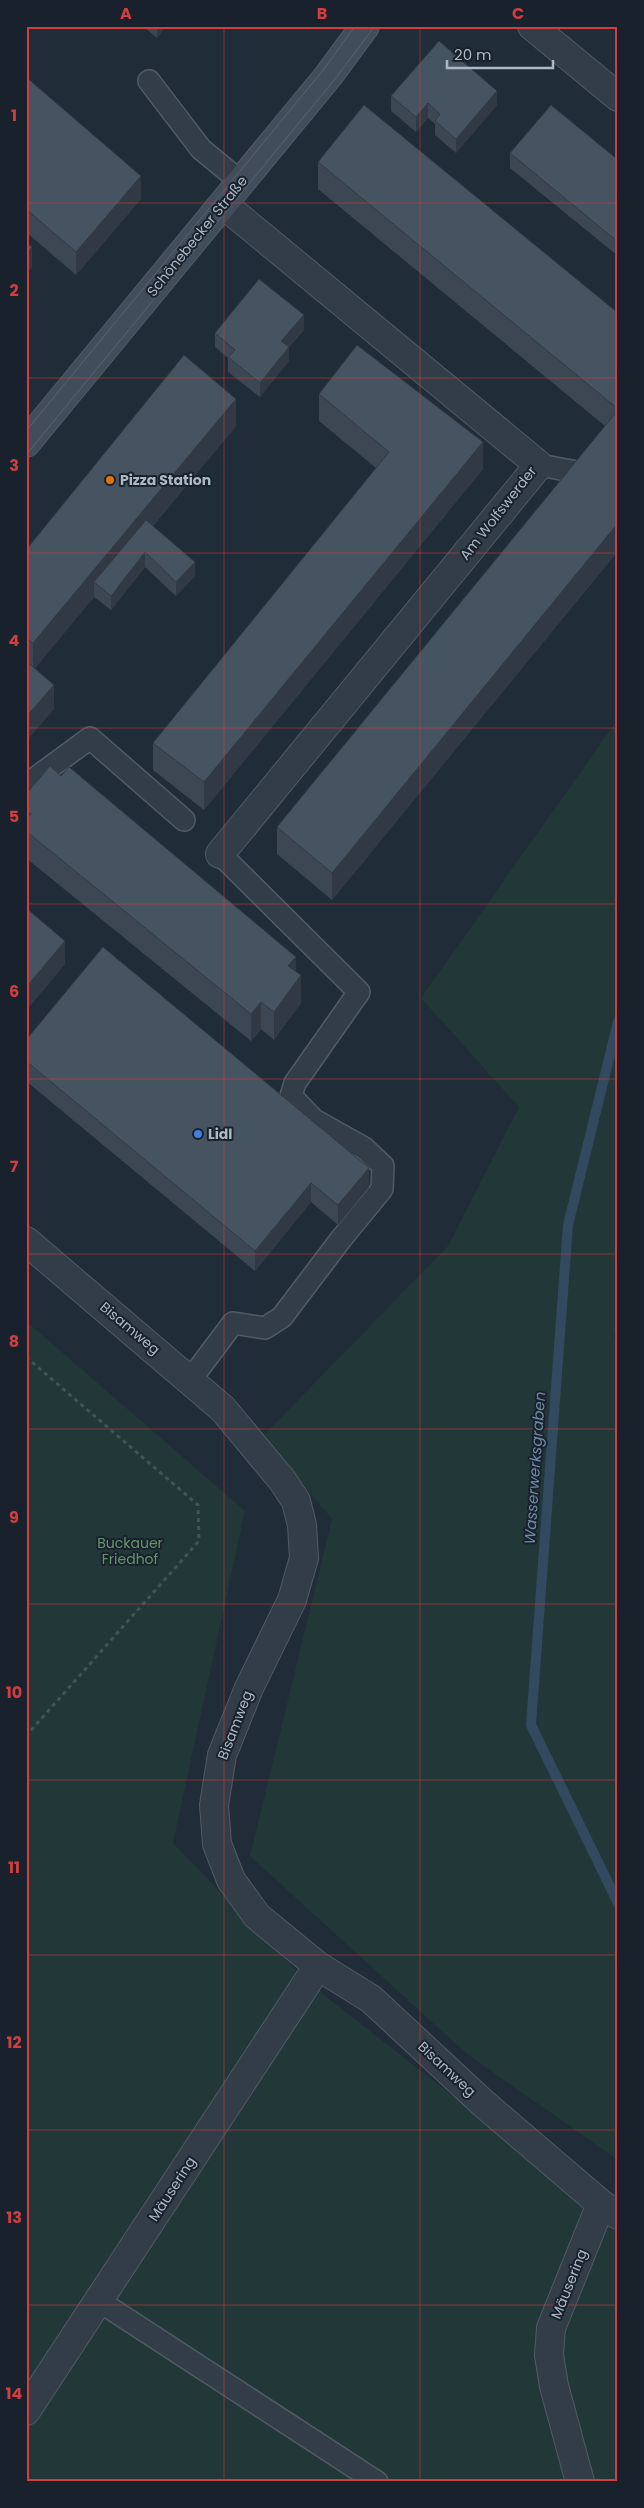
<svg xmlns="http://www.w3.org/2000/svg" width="644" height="2508" viewBox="0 0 644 2508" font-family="Poppins,sans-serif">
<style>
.green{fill:#223838}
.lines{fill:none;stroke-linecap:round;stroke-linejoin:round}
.stream{stroke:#33495f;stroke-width:10}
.lane-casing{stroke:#515b66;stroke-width:24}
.street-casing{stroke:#515b66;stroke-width:30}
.secondary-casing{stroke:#515b66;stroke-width:30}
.path{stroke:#3f5556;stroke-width:3;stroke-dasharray:4 4;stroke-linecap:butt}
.lane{stroke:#333d48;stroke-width:21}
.street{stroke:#333d48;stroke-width:28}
.secondary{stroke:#414d5b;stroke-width:28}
.tram{stroke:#55626f;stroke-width:1}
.wall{fill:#3c4753}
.shaded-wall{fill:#313a44}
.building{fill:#465361;stroke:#313a44}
.grid{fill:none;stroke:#d03e40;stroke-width:1;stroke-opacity:0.55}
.food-dot{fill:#e8710a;stroke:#19222c;stroke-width:2}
.shop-dot{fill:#3f7fe0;stroke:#19222c;stroke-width:2}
.labels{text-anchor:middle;stroke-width:4;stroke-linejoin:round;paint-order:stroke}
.street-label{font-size:14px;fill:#adb8c5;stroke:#19222c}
.poi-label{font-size:14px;font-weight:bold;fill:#adb8c5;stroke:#19222c;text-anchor:start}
.park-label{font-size:14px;fill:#65956c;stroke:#19222c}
.water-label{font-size:15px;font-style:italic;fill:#6e8caa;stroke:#19222c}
.neatline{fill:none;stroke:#d03e40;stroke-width:2}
.grid-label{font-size:16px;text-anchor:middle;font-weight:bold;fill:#d03e40}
</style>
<rect width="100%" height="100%" fill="#202c37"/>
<!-- green -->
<path class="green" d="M618,719v599l-4,17 4,23v802l-151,-106 -217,-198 82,-337 -69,-83 185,-190 71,-139 -98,-109z
M26,1321l219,190 -72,332 132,137 313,245v257h-592z"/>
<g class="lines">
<!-- stream -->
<path class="stream" d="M618,1022l-50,203 -37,500 87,178"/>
<!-- lane casing -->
<g class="lane-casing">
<path id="lane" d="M149,81l52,68 40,33
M539,465l49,9
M26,785l64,-47 94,82
M191,1379l42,-56 32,5 17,-11 59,-78 41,-50 1,-23 -19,-18 -50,-28 -23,-24 4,-13 64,-91 -139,-138
M99,2301l278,181"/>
</g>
<!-- street casing -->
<g class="street-casing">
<path id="street" d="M532,26l86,71
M220,854l319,-389 -316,-261
M26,1241l197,168 59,71 14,21 6,24 2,33 -12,42 -43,88 -27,67 -8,50 3,39 14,36 26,36 61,50 53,33 113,105 117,100 17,11
M26,2411l292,-445
M580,2482l-26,-96 -5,-31 2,-27 50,-124"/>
</g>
<!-- secondary casing -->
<g class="secondary-casing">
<path id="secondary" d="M26,443l303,-368 36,-49"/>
</g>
<!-- path -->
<path class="path" d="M26,1357l172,148 1,36 -173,195"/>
<!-- lane -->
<use href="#lane" class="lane"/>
<!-- street -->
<use href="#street" class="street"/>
<!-- secondary -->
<use href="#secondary" class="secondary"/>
<!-- tram -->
<path class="tram" d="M26,431l298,-362 31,-43
M26,455l309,-376 40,-53"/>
</g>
<!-- wall -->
<path class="wall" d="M143,26h23l-9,12z
M26,77l115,122 -65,76 -50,-43z
M391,96l106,9 -41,48 -21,-18v-11l-7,-6 -12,14 -25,-21z
M510,153l108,7v96l-108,-88z
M318,162l300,151v238l-286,349 -55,-46v-27l328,-401 -287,-237z
M304,330l-15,17v14l-29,36 -32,-25v-14l-13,-11v-14z
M319,394l164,75 -279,341 -51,-40v-27l223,-275 -57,-47z
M236,426l-83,100 42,50 -19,20 -31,-29 -34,43 -17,-13 -59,71 19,41 -28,32v-191z
M26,794l270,177 5,32 -27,37 -13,-11 -10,12 -225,-183z
M26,894l3,17 36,53 -37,44 -2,-1z
M26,1040l343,147 -31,38 -27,-23 -56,69 -229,-190z"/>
<!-- shaded-wall -->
<path class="shaded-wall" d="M157,26h9l-9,12z
M497,91v14l-41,48v-14z
M428,103v15l-12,14v-15z
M141,176v23l-65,76v-23z
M32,247v20l-6,8v-20z
M304,315v15l-23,25v-14z
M289,347v14l-29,36v-14z
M236,399v27l-135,162 -7,-6v15l-61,74v-28z
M483,442v27l-279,341v-28z
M618,523v28l-286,349v-27z
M145,552v15l-34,43v-14z
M195,562v14l-19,20v-14z
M54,685v24l-28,32v-24z
M29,897v23l-3,3v-23z
M65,941v23l-37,44v-23z
M296,957v26l5,-8v28l-27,37v-28l14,-46z
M261,1002v27l-10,12v-27z
M369,1168v19l-31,38v-20z
M311,1183v19l-56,69v-20z"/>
<!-- building -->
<path class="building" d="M439,41l58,50 -41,48 -21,-18 5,-7 -12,-11 -12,14 -25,-21z
M26,77l115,99 -65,76 -50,-43z
M364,105l254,208v96l-300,-247z
M551,105l67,55v82l-108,-89z
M26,242l6,5 -6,8z
M259,279l45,36 -23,26 8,6 -29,36 -32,-26 7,-7 -20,-17z
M357,345l126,97 -279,340 -51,-39 236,-291 -70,-58z
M184,355l52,44 -203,244 -7,-5v-88z
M618,410v113l-286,350 -55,-46z
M146,520l49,42 -19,20 -31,-30 -34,44 -17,-14z
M26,661l28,24 -28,32z
M50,766l11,10 8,-9 227,190 -8,9 13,9 -27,37 -13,-10 -10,12 -225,-183v-12l5,-5 -5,-4v-16z
M26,894l3,3 -3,3z
M26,908l39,33 -37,44 -2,-1z
M103,947l266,221 -31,37 -27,-22 -56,68 -229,-190v-21z"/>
<!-- grid -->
<path class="grid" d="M224,26v2456M420,26v2456M26,203h592M26,378h592M26,553h592M26,728h592M26,904h592M26,1079h592M26,1254h592M26,1429h592M26,1604h592M26,1780h592M26,1955h592M26,2130h592M26,2305h592"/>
<!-- markers -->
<circle class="food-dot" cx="110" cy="480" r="5"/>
<circle class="shop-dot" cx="198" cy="1134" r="5"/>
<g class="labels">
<!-- street labels -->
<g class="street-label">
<text transform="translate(197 236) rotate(-51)" y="5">Schönebecker Straße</text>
<text transform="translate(498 513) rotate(-52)" y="5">Am Wolfswerder</text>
<text transform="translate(130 1328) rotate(40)" y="5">Bisamweg</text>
<text transform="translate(235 1725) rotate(-69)" y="5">Bisamweg</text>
<text transform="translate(447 2069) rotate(43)" y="5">Bisamweg</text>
<text transform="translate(172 2189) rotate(-57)" y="5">Mäusering</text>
<text transform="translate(569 2284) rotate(-68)" y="5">Mäusering</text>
</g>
<!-- poi labels -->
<g class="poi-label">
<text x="120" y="485">Pizza Station</text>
<text x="208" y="1139">Lidl</text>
</g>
<!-- park labels -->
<g class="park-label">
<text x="130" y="1548">Buckauer<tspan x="130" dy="16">Friedhof</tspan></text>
</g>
<!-- water labels -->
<g class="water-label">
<text transform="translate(535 1468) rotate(-86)" y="5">Wasserwerksgraben</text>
</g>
</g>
<!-- border -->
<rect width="644" height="2508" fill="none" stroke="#19222c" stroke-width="55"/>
<!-- scale -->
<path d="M447 60v8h106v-8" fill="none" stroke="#adb8c5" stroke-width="2.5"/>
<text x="454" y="60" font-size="15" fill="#adb8c5" stroke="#19222c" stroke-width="4" paint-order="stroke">20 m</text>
<rect x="28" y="28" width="588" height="2452" class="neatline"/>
<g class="grid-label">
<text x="126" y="19">A</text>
<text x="322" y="19">B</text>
<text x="518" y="19">C</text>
<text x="14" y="121">1</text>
<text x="14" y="296">2</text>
<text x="14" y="471">3</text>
<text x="14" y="646">4</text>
<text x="14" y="822">5</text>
<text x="14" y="997">6</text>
<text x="14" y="1172">7</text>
<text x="14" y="1347">8</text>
<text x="14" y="1523">9</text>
<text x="14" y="1698">10</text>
<text x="14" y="1873">11</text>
<text x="14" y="2048">12</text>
<text x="14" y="2223">13</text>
<text x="14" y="2399">14</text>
</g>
</svg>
